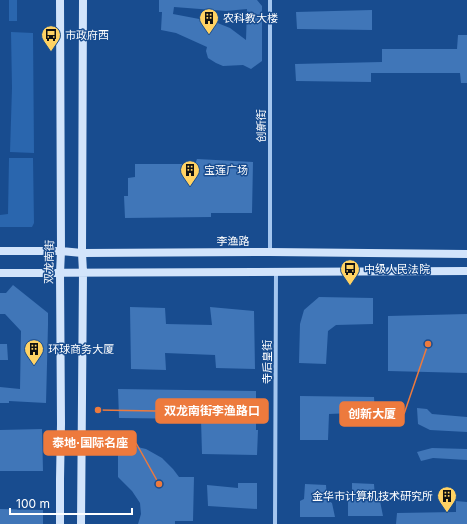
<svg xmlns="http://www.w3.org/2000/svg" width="467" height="524" viewBox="0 0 467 524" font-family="Inter,'Noto Sans SC',sans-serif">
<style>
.green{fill:#2a66ae}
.building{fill:#4076b8;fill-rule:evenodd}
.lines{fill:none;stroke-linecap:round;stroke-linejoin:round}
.minor{stroke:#a4c6ef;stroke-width:4}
.secondary{stroke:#d2e4fb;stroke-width:8}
.labels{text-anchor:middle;stroke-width:3;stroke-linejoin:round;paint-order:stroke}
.poi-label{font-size:11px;fill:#fff;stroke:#184c8f;text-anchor:start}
.street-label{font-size:11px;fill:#fff;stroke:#184c8f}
.leader{fill:none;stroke:#ed7a3d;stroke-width:1.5}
.callout-dot{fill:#ed7a3d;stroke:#184c8f;stroke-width:1.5}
.callout{fill:#ed7a3d;stroke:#ed7a3d;stroke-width:1.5}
.callout-label{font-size:12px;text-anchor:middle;font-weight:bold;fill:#fff}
</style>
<rect width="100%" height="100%" fill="#184c8f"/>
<!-- green -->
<path class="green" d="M9,0h8v21h-8z
M11,32l22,1 1,120 -24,-1 2,-64z
M9,158h24l1,65 -2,4h-32v-12l8,-1z"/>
<!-- building -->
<path class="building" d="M159,0h98l5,6v55l-11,8 -8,-4 -20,1 -7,-3 -8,-5 -2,-7 1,-4 -31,-14 -15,-3 1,-18h-3zM174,7l52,4 21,-2 -1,31 -16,-12 -15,-6 -42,-8z
M372,10v20l-75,-1 -1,-17z
M458,35h9v48h-6l-1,-10h-89v9l-75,-1 -1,-17 87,-2v-13h75z
M197,159l56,3 -1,51h-41v4l-86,1 -1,-22h4v-18l7,-1v-13h60z
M13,285l35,28v12l-2,78 -37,-2v2h-9v-16l20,2 1,-58 -16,-17h-5v-21h6z
M319,297l54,1v26l-37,1 -8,6 -2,33 -27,-1 1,-39 4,-14z
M130,307l35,1 1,16 46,1 -2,-18 44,4 1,58 -39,-1 -1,-13 -50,-2 1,17 -35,-1z
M467,314v59l-79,-2v-55z
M0,344h7l1,16h-8z
M118,389l138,2v39h2l-1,25 -55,-1 -1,-35 -82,-1z
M300,396l74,1 1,15 -46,2 -1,26h-28z
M417,408l10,1 5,5 35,3v15l-37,-2 -12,-6z
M42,429l1,42h-43v-41z
M133,446l13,3 16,9 11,11 6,8h15l-1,44h-18v3h-37l3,-10 -1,-11 -8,-12 -14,-14v-30z
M432,448l35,1v11l-34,-2 -12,3 -4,-9z
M238,483h19v26l-49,-3 -1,-21 31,3z
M352,483l22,1 1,14 5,3 3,15h-35v-17l4,-2z
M305,484l21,1 1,15 5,3 3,14h-35v-16l4,-2z
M456,501l11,1v22h-71l1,-11 59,-1z
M0,509l43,1v14h-43z"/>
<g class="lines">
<!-- minor -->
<path class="minor" d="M270,252v-252
M275,524l1,-252"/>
<!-- secondary -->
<path class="secondary" d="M60,0l1,251 -1,22 1,151 -1,55v45
M0,251h61l21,2 188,-1 197,2
M0,273l467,-2
M81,524l2,-252 -1,-19 1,-253"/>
</g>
<!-- icons -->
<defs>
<g id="building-pin" transform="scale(1)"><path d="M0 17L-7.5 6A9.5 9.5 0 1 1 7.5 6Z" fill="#ffd263" stroke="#184c8f"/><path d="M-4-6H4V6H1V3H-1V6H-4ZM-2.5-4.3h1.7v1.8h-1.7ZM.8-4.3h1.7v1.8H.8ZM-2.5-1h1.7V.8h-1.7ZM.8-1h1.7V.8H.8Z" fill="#111"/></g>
<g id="bus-pin" transform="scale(1)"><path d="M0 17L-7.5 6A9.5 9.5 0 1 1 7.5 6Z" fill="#ffd263" stroke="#184c8f"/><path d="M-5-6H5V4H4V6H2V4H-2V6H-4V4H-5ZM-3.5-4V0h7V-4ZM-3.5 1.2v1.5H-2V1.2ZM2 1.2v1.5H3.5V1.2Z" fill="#111"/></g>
</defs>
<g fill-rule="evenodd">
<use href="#building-pin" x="209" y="18"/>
<use href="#bus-pin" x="51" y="35"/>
<use href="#building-pin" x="190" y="170"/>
<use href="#bus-pin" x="350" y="269"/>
<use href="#building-pin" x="34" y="349"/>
<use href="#building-pin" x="447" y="496"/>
</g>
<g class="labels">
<!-- poi labels -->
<g class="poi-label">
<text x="223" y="22">农科教大楼</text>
<text x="65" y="39">市政府西</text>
<text x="204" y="174">宝莲广场</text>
<text x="364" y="273">中级人民法院</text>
<text x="48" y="353">环球商务大厦</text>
<text x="433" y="500" text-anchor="end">金华市计算机技术研究所</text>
</g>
<!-- street labels -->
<g class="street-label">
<text transform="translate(261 126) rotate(-90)" y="4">创新街</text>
<text x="233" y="245">李渔路</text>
<text transform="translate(49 262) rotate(-89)" y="4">双龙南街</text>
<text transform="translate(267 362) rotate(-90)" y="4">寺后皇街</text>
</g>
</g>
<!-- callouts -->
<path class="leader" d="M98 410L156 411M428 344L404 414M159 484L136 443"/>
<g class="callout-dot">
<circle cx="98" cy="410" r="4"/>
<circle cx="428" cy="344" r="4"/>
<circle cx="159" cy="484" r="4"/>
</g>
<g class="callout">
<rect x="156" y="399" width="112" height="24" rx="4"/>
<rect x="340" y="402" width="64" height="24" rx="4"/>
<rect x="44" y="431" width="92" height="24" rx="4"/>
</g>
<g class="callout-label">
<text x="212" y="415">双龙南街李渔路口</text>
<text x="372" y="418">创新大厦</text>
<text x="90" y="447">泰地·国际名座</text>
</g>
<!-- scale -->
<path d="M10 508v6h122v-6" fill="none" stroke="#ffffff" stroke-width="2"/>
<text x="16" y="508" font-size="12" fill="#ffffff" stroke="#184c8f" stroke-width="3" paint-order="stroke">100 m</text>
</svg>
